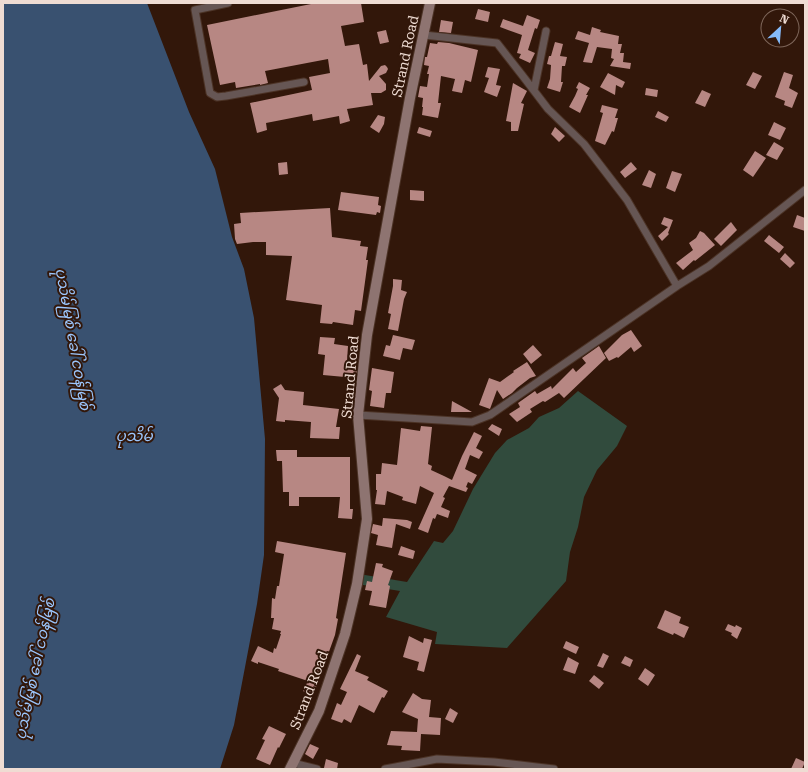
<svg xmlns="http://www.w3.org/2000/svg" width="808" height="772" viewBox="0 0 808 772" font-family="'Roboto Serif','Noto Sans Myanmar',serif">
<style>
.green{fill:#314b3d}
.water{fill:#395170}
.building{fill:#b78783}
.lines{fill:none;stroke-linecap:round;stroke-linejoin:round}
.street-casing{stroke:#4c3326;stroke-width:9}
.secondary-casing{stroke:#4c3326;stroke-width:12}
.street{stroke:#665654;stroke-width:7}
.secondary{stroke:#8e7471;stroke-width:10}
.labels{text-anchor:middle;stroke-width:4;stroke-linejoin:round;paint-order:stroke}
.street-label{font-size:14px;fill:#efdcd3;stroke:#32170a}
.water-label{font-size:15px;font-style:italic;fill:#9bc6fd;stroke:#32170a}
</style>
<rect width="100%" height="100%" fill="#32170a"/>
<!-- green -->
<path class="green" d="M578,391l49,35 -10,20 -20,24 -13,27 -6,30 -8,25 -4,29 -59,67 -72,-4 2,-12 -51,-15 14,-26 -43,-7 2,-10 48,8 27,-41 9,2 10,-12 20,-42 22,-36 12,-13 22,-12 10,-11 20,-9z"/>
<!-- water -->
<path class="water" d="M3,3h144l42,109 26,57 17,68 12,32 10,49 11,121 -1,116 -7,49 -23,121 -14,44h-217z"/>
<!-- building -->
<path class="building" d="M316,3h45l3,19 -23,4 4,20 14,-2 4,21 4,-1 2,17 12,-15 4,-1 2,2 1,2 -2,4 -7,3 7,8v6l-5,3h-10l2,12 -26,4 3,12 -10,3 -1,-8 -26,5 -1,-7 -46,9 1,7 -10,3 -7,-30 62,-13 -3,-13 21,-4 -2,-14 -63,12 3,12 -8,2v-1l-24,4 -1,-6 -15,3 -13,-60z
M478,9l12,3 -2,10 -13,-3z
M527,15l13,5 -3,9 -2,-1 -7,22 7,3 -5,10 -11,-5 2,-4 -4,-1 5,-18 -22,-8 3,-8 20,7z
M441,20l12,2 -2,11 -12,-1z
M592,27l9,3 -1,2 19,4 -1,8h4l-2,9h4l-1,9 8,1 -1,6 -20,-3 4,-7 -3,-1 1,-9 -15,-2 -5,16 -9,-1 6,-19 -14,-4 3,-8 12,4z
M386,30l3,12 -9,2 -3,-12z
M438,42l11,1 29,7 -7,32 -6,-2 -3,13 -10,-2 3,-12 -14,-3 -3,27h3l-3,15 -16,-3 1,-8h-1l1,-9 -5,-1 2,-11 7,1 2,-13h-2l2,-8 -5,-1 1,-8h2l3,-14 7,1z
M555,42l8,2 -3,12 7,1 -2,9h-3l-1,16h2l-3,10 -13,-4 3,-9 1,-14 -4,-1 2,-8h2z
M488,67l12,2 -4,16 5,1 -4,11 -13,-5 5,-14 -4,-1z
M753,72l9,4 -7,13 -9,-4z
M784,72l9,3 -4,13 9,5 -6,15 -8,-3 1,-4 -10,-4z
M608,73l17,9 -3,6 -6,-3 -1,10 -15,-8z
M579,82l11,6 -4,7h2l-8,18 -11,-6 6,-11 3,-7 -2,-1z
M513,83l14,8 -6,12 3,1 -6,27h-7v-9l-5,-1z
M646,88l12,2 -1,7 -12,-2z
M702,90l9,4 -6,13 -10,-4z
M602,105l16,4 -3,9h3l-4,14 -2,-1 -7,14 -10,-4 8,-28 -3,-1z
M658,111l11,6 -3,5 -11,-5z
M378,115l7,2 -1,7 -5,9 -9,-6z
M774,122l12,6 -6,12 -12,-5z
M419,127l13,4 -2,6 -13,-4z
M555,127l10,9 -6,6 -8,-8z
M774,142l10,6 -7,12 -11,-5z
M755,151l11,7 -13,19 -10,-7z
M287,162l1,12 -9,1 -1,-12z
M631,162l6,7 -12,9 -5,-6z
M649,170l7,4 -5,14 -9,-3z
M672,171l10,3 -7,18 -9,-4z
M410,190l14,1v10l-14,-1z
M341,192l38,5 -1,8 3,1 -1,7 -3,-1 -1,3 -38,-5z
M330,208l2,29 29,4 -1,5 8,1 -2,13h2l-7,51 -6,-1 -2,15 -20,-3 -1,2 -12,-1 2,-18 -36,-5 6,-44 -26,-1v-13h-13l-16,2 -2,-5 -1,-15 7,-1 -1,-10z
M797,215l8,3v13l-12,-4z
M664,217l9,3 -5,13 1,1 -7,7 -4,-5 10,-9 -7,-3z
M731,222l6,8 -16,16 -7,-7z
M700,231l4,2 11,12 -20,16 -1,-1 -11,10 -7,-7 17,-13 -4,-7 7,-5z
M769,235l15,12 -5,6 -15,-12z
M785,253l10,10 -5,5 -10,-9z
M393,279l9,1 -1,10 6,2 -3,7 -6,32 -10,-2 3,-15 -3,-1 5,-27z
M631,330l11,16 -8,6 -3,-5 -13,11 -1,-1 -8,4 -5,-8 18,-18z
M393,335l22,5 -3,10 -9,-2 -3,12 -17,-4 3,-11 4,1z
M320,337l15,1 -1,6 14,2 -1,15h5v9h5l-1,8 -33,-3 2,-20 -7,-1z
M533,345l9,10 -11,9 -8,-10z
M599,346l7,12 -42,40 -5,-5 -14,9 -2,-1 -13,8 2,3 -15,10 -8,-8 11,-7 -2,-4 17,-12 2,3 14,-8 1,3 21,-21 3,4 10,-9 -4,-5z
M527,362l9,14 -6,2 -13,10 -5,5 -9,6 -6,-9 -7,19 -11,-4 10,-27 11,4 14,-10 -1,-1z
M372,368l22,4 -3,21h-5l-2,15 -14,-2 2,-15 -3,-1z
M281,384l4,6 19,2 -1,13 36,4 -3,18h4l-1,12 -29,-1 1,-16 -26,-2v2l-9,-1 3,-23 -6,-9z
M452,401l20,11h-21z
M492,424l10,5 -3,7 -11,-7z
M421,426l11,1 -4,37 4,2 -1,4 13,6 8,4 10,-24 12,-24 8,4 -6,12 7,4 -4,7 -9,-4 -5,14 12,6 -5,9 -4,-2 -2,5 2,1 -2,4 -17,-6 -6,11 2,1 -4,9 9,4 -2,7 -11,-4 -2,5 -2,-1 -5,15 -10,-4 16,-36 -14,-7 -4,18 -14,-4 1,-3 -16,-6 -2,14 -10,-1 2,-14h-1v-16h5l1,-11 15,2 4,-37 19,3z
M276,450h21v7h53v52h3l-1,10 -14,-1 2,-21h-41v9h-10v-14h-6l-1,-31h-5z
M383,518l24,2 5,2 -2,7 -14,-5 -4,24 -16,-3 2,-10 -7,-2 2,-9 9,2z
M277,541l69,12 -10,65 2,1 -3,16 -22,61 -10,-5 5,-10 -30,-10 1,-2 -21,-7v2l-7,-3 7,-15 15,7 1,-5 2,1 5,-15h-1l1,-3 -9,-2 2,-11h-3l1,-20 3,1 2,-13h2l5,-32 -9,-2z
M401,546l14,5 -2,8 -15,-4z
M376,563l7,1 -1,3 11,4 -5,14 2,1 -4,22 -17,-3 3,-14 -7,-1 2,-9 5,1z
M665,610l16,7 -2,6 10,4 -5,11 -10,-5 -1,2 -16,-7z
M728,624l7,3 1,-2 6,3 -5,11 -6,-4 1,-2 -7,-3z
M409,636l14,7 1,-5 8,2 -8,32 -7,-2 2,-8 -16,-5z
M566,641l13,6 -3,7 -13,-6z
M603,653l6,3 -6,12 -6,-2z
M357,654l4,2 -6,15 14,6 -2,3 21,11 -4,7 -2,-1 -8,16 -15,-8 -8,18 -7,-4 -2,4 -11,-4 6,-16 4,2 6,-13 -7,-3z
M625,656l8,4 -3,7 -9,-4z
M568,657l11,6 -4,11 -12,-4z
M645,668l10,7 -7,11 -10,-7z
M594,675l10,8 -5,6 -10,-8z
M413,693l9,6 9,1 -2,17 12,1 -1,17 -19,-1 -1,17 -19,-1 1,-4 -15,-1 4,-14 26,1 1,-13 -16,-7z
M450,708l8,5 -5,10 -8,-4z
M269,726l17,8 -7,14 -1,-1 -8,18 -14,-6 9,-19 -3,-1z
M310,744l9,4 -6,11 -8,-5z
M796,758l9,4 -3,7h-11z
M326,759l12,4 -1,6 -13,-1z"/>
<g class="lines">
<!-- street casing -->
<g class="street-casing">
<path id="street" d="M228,3l-33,7 15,83 7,4 9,-1 78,-14
M424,35l73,8 25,32 26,34 36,35 43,56 50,86
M534,90l12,-59
M358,415l114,7 18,-7 187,-129 32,-20 96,-76
M293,763l24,6
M385,769l52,-10 57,3 60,7"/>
</g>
<!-- secondary casing -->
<g class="secondary-casing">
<path id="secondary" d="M290,769l29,-58 26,-77 12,-50 10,-65 -9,-104 9,-80 43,-237 20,-95"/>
</g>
<!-- street -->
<use href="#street" class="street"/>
<!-- secondary -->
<use href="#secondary" class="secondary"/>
</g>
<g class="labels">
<!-- street labels -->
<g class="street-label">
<text transform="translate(405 56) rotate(-78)" y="5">Strand Road</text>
<text transform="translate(350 377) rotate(-85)" y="5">Strand Road</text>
<text transform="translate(309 690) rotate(-69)" y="5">Strand Road</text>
</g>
<!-- water labels -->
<g class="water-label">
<text transform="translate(73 339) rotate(80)" y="5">ပုသိမ်မြစ် ခေါ် ငဝန်မြစ်</text>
<text x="134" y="441">ပုသိမ်</text>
<text transform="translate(35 669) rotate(-78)" y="5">ပုသိမ်မြစ် ခေါ် ငဝန်မြစ်</text>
</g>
</g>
<!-- border -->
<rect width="808" height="772" fill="none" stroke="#efdcd3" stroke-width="8"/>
<!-- north arrow -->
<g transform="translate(780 28) rotate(26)"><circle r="19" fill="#32170a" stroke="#7e665a"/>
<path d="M0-3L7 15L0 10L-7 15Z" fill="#85bbfb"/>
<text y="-6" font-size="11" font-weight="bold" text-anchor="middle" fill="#efdcd3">N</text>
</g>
</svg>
